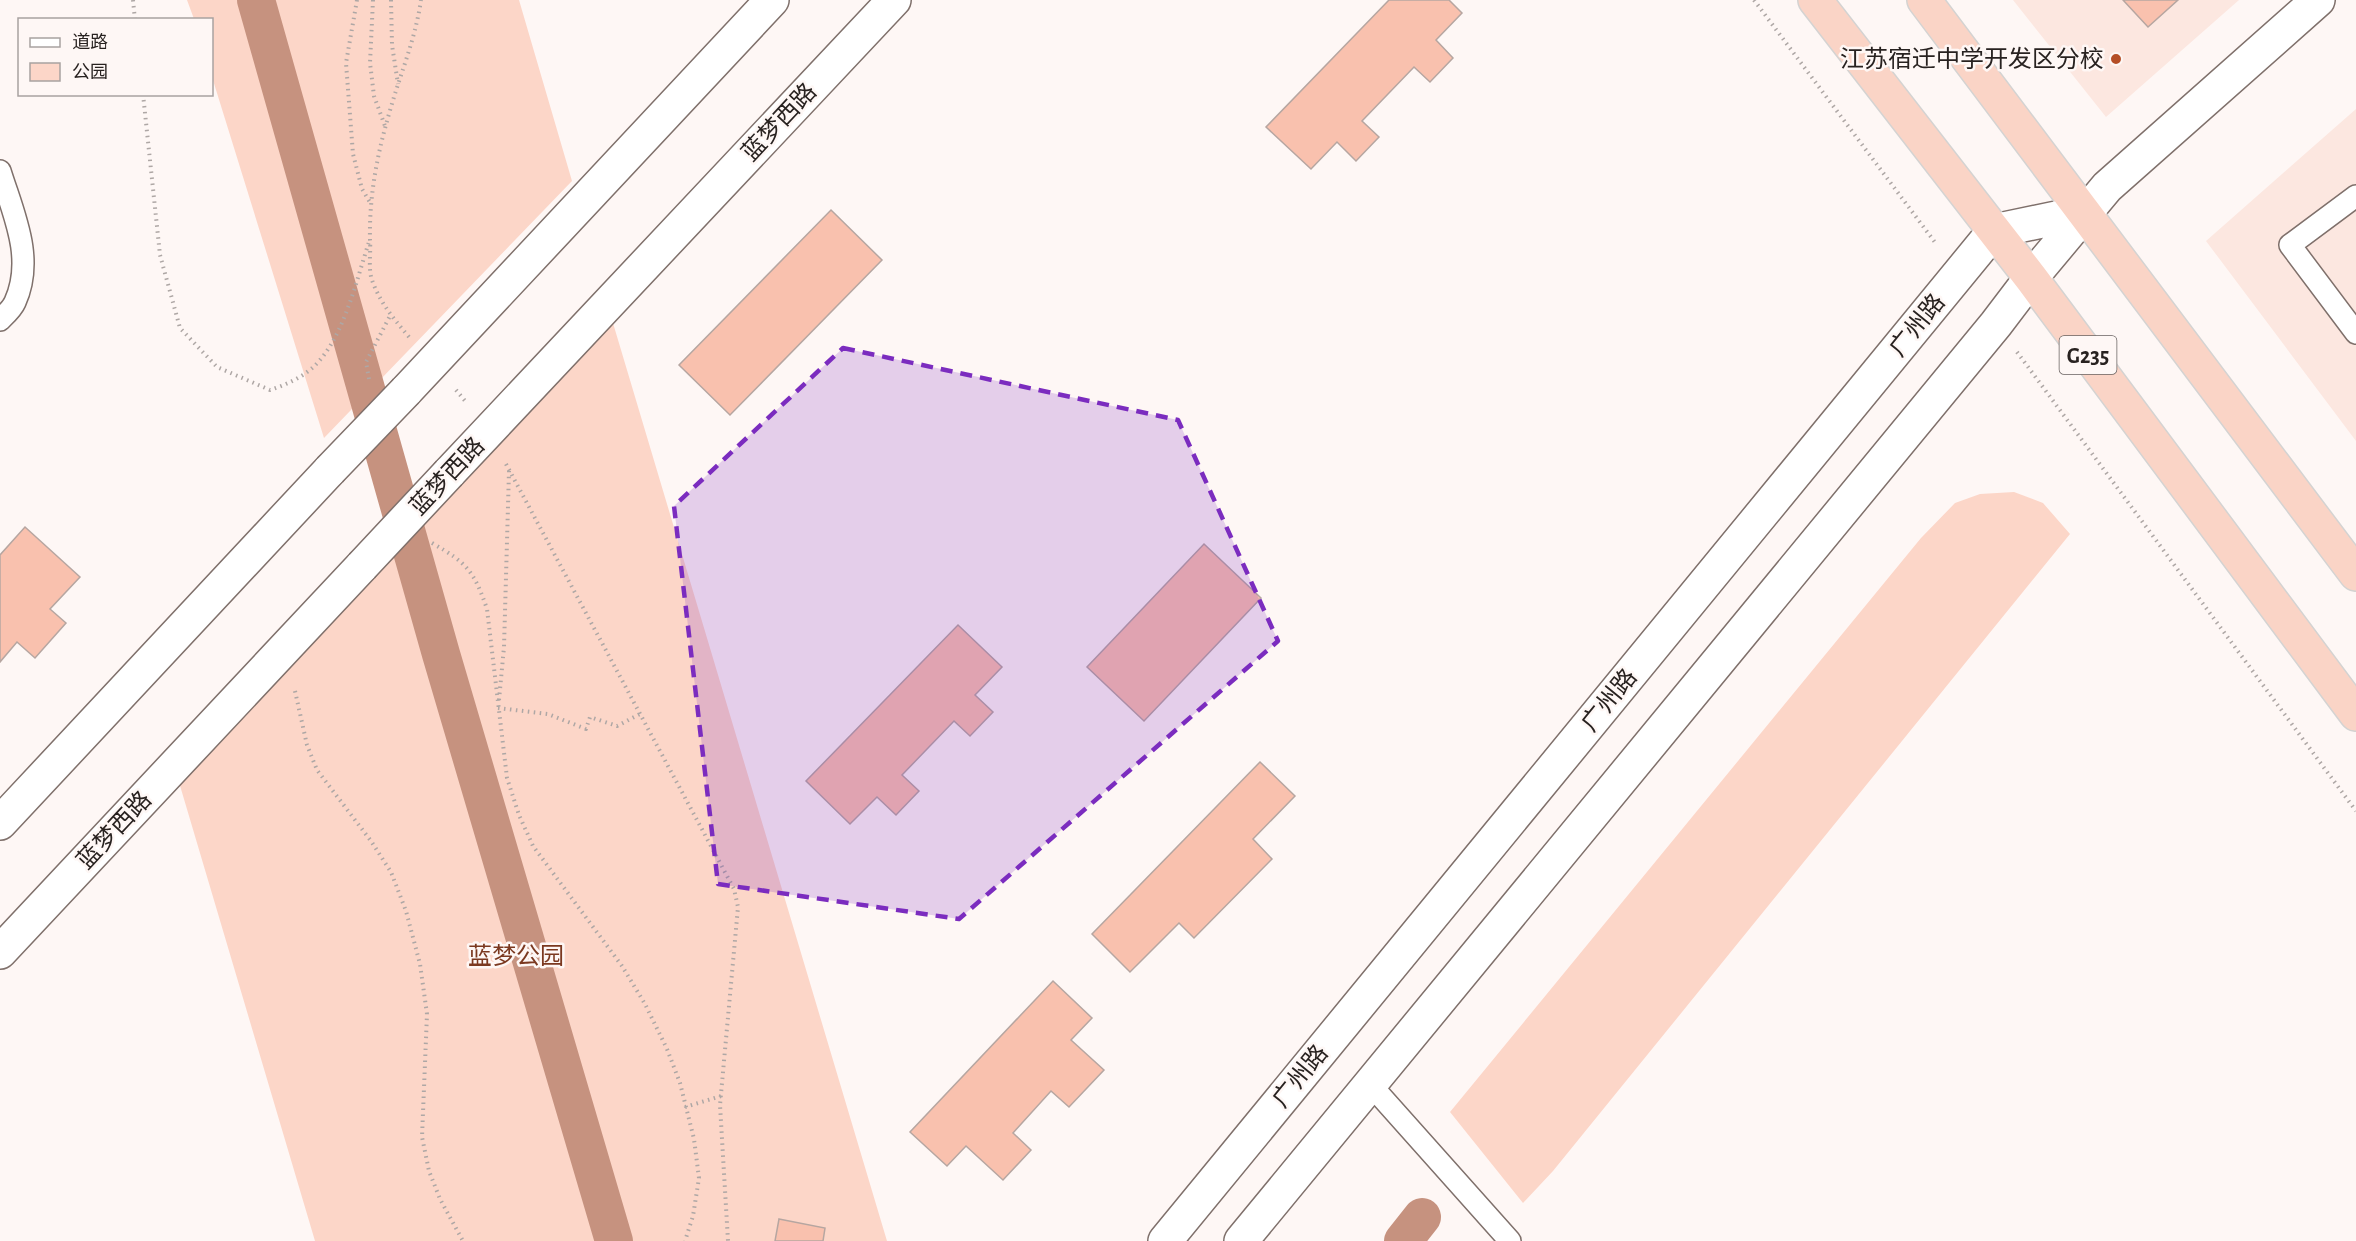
<svg xmlns="http://www.w3.org/2000/svg" width="2356" height="1241" viewBox="0 0 2356 1241" font-family="'Alegreya Sans','Noto Sans SC',sans-serif">
<style>
.built{fill:#fce7e0}
.green{fill:#fcd6c8}
.lines{fill:none;stroke-linecap:round;stroke-linejoin:round}
.canal{stroke:#c6927f;stroke-width:38}
.building{fill:#f9c1ae;stroke:#b6a6a1;stroke-width:1.5}
.service-casing{stroke:#7f706b;stroke-width:24}
.minor-casing{stroke:#7f706b;stroke-width:36}
.secondary-casing{stroke:#7f706b;stroke-width:36}
.trunk-casing{stroke:#d4d3d2;stroke-width:36}
.path{stroke:#aea7a5;stroke-width:4;stroke-dasharray:1.5 4.5;stroke-linecap:butt}
.service{stroke:#fff;stroke-width:21}
.minor{stroke:#fff;stroke-width:33}
.secondary{stroke:#fff;stroke-width:33}
.trunk{stroke:#fad4c6;stroke-width:33}
.minor-bridge-casing{stroke:#7f706b;stroke-width:36;stroke-linecap:butt}
.minor-bridge{stroke:#fff;stroke-width:33}
.marked{fill:#7b2cbf;fill-opacity:0.2;stroke:#7b2cbf;stroke-width:4.5;stroke-dasharray:12 8;stroke-linejoin:round}
.poi-dot{fill:#b54e26;stroke:#fef7f5;stroke-width:2}
.labels{text-anchor:middle;stroke-width:5;stroke-linejoin:round;paint-order:stroke}
.shield{fill:#fef7f5;stroke:#686260;stroke-width:1.5}
.shield-label{font-size:22px;font-weight:bold;fill:#282220}
.poi-label{font-size:24px;fill:#282220;stroke:#fef7f5;text-anchor:end}
.street-label{font-size:24px;fill:#282220;stroke:#fef7f5}
.park-label{font-size:24px;fill:#7b3920;stroke:#fef7f5}
</style>
<rect width="100%" height="100%" fill="#fef7f5"/>
<!-- built -->
<path class="built" d="M2013,0h226l-133,117z
M2356,109v332l-150,-200z"/>
<!-- green -->
<path class="green" d="M187,0h332l53,181 -248,257 -112,-361v-57l-18,-1z
M607,303l280,938h-572l-142,-479z
M2014,492l29,11 27,31 -517,637 -30,32 -73,-91 471,-574 34,-35 25,-9z"/>
<g class="lines">
<!-- canal -->
<path class="canal" d="M256,0l185,654 173,587
M1403,1241l19,-24"/>
</g>
<!-- building -->
<path class="building" d="M1389,0h60l13,13 -26,27 17,18 -23,24 -16,-15 -52,54 17,16 -23,24 -19,-19 -26,27 -45,-42z
M2123,0h55l-30,27z
M831,210l51,50 -152,155 -51,-50z
M25,527l55,50 -30,32 16,14 -31,35 -18,-16 -17,20v-107z
M1204,544l57,54 -117,123 -57,-54z
M958,625l44,42 -27,28 18,17 -23,24 -16,-15 -52,54 17,16 -23,24 -19,-18 -27,27 -44,-43z
M1260,762l35,34 -42,43 19,20 -78,79 -15,-15 -49,49 -38,-38z
M1053,981l39,37 -21,22 33,30 -35,37 -18,-16 -38,42 18,17 -28,30 -37,-34 -19,20 -37,-34z
M779,1219l46,9 -2,13h-48z"/>
<g class="lines">
<!-- service casing -->
<g class="service-casing">
<path id="service" d="M0,171c13,42 35,87 15,131 -3,7 -10,13 -15,18
M2356,196l-66,49 66,88
M1370,1084l140,157"/>
</g>
<!-- minor casing -->
<g class="minor-casing">
<path id="minor" d="M406,391l366,-391
M449,473l445,-473
M0,823l330,-353
M0,952l362,-386"/>
</g>
<!-- secondary casing -->
<g class="secondary-casing">
<path id="secondary" d="M1165,1241l829,-1010 91,-19
M1241,1241l755,-917 35,-46 76,-91 211,-187"/>
</g>
<!-- trunk casing -->
<g class="trunk-casing">
<path id="trunk" d="M1815,0l216,278 325,436
M1924,0l432,574"/>
</g>
<!-- path -->
<path class="path" d="M133,0l2,20
M357,0l-11,63 7,91 9,35 9,15
M373,0l-3,63 4,33 11,30
M391,0l1,45 6,39
M1754,0l183,245
M143,94l17,161 20,73 37,39 53,23c15,-5 29,-11 41,-21 32,-27 45,-88 58,-127
M409,337c-15,-18 -29,-34 -37,-57 -4,-11 -1,-28 -2,-40 -1,-43 7,-85 19,-126 11,-40 26,-73 32,-114
M2017,352l339,459
M369,379l-3,-17 25,-48
M456,390l10,12
M506,464l228,425 4,18 -18,198 8,136
M432,543c35,20 42,28 55,66l20,169 12,37 14,31 89,120 23,38 22,45 13,34 14,56 5,39 -6,38 -8,25
M295,691l12,54 10,25 54,71 20,31 15,39 14,53 7,50 -5,123 7,34 11,28 23,42
M499,700l5,-53 5,-176
M498,708l50,6 38,15 4,-12 27,9 23,-12
M685,1107l36,-11"/>
<!-- service -->
<use href="#service" class="service"/>
<!-- minor -->
<use href="#minor" class="minor"/>
<!-- secondary -->
<use href="#secondary" class="secondary"/>
<!-- trunk -->
<use href="#trunk" class="trunk"/>
<!-- minor-bridge casing -->
<g class="minor-bridge-casing">
<path id="minor-bridge" d="M330,470l76,-79
M362,566l87,-93"/>
</g>
<!-- minor-bridge -->
<use href="#minor-bridge" class="minor-bridge"/>
</g>
<!-- marked area -->
<path class="marked" d="M843,348l335,72 100,221 -319,278 -241,-35 -44,-378z"/>
<!-- markers -->
<circle class="poi-dot" cx="2116" cy="59" r="6"/>
<g class="labels">
<!-- shield labels -->
<rect class="shield" x="2059.5" y="336" width="57" height="38" rx="4.5"/>
<g class="shield-label">
<text x="2088" y="363">G235</text>
</g>
<!-- poi labels -->
<g class="poi-label">
<text x="2104" y="67">江苏宿迁中学开发区分校</text>
</g>
<!-- street labels -->
<g class="street-label">
<text transform="translate(779 122) rotate(-47)" y="8">蓝梦西路</text>
<text transform="translate(1917 325) rotate(-51)" y="8">广州路</text>
<text transform="translate(447 476) rotate(-47)" y="8">蓝梦西路</text>
<text transform="translate(1609 700) rotate(-51)" y="8">广州路</text>
<text transform="translate(114 830) rotate(-47)" y="8">蓝梦西路</text>
<text transform="translate(1300 1076) rotate(-51)" y="8">广州路</text>
</g>
<!-- park labels -->
<g class="park-label">
<text x="516" y="964">蓝梦公园</text>
</g>
</g>
<!-- legend -->
<rect x="18" y="18" width="195" height="78" fill="#fef7f5" stroke="#a8a2a0" stroke-width="1.5"/>
<rect x="30" y="38" width="30" height="9" fill="#ffffff" stroke="#a8a2a0" stroke-width="1.5"/>
<text x="72" y="48" font-size="18" fill="#282220">道路</text>
<rect x="30" y="63" width="30" height="18" fill="#fcd6c8" stroke="#a8a2a0" stroke-width="1.5"/>
<text x="72" y="78" font-size="18" fill="#282220">公园</text>
</svg>
